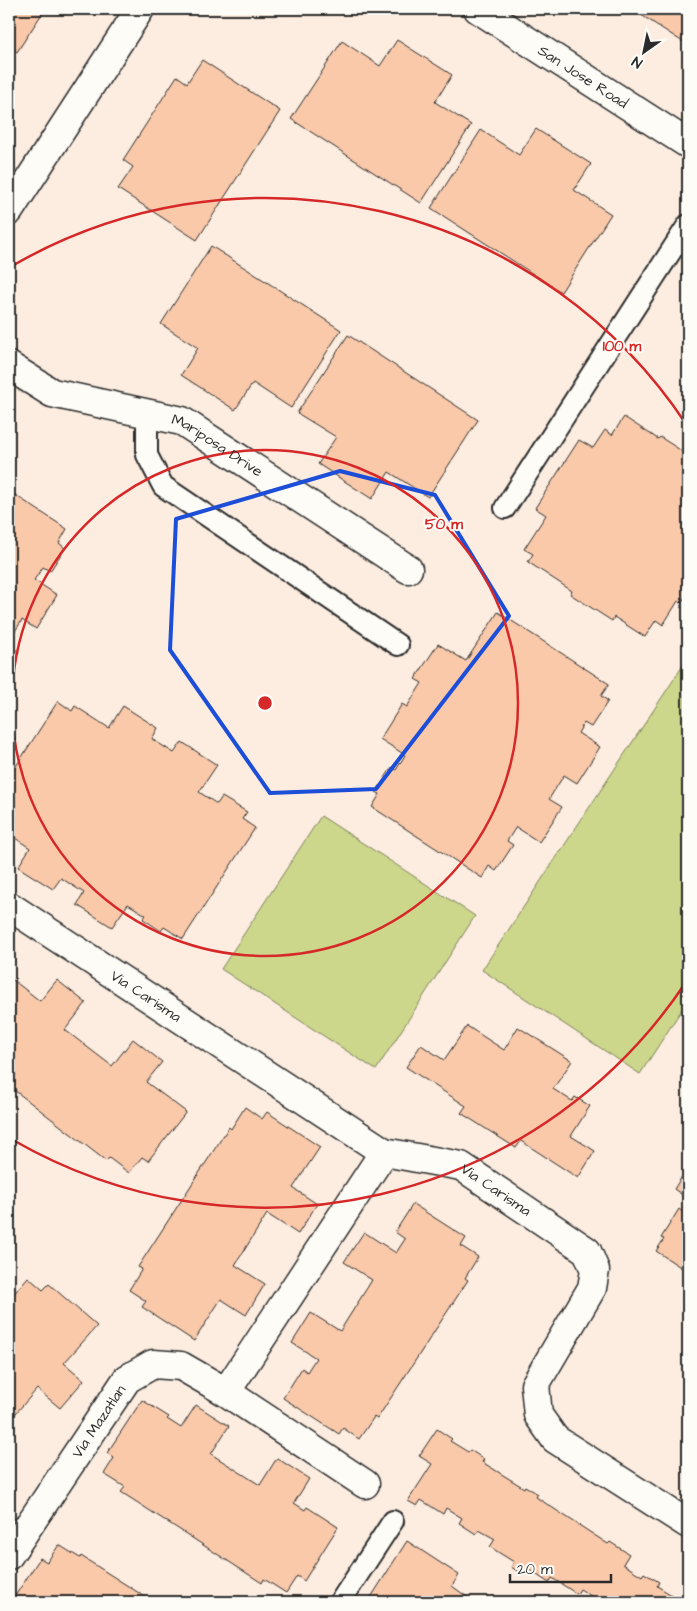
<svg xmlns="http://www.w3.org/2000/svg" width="697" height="1611" viewBox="0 0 697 1611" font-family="'Architects Daughter',sans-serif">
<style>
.green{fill:#ccd78b;stroke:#7c815b}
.building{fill:#fac9aa;stroke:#2b2b2b}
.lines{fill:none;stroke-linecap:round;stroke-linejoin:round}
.lane-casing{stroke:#2b2b2b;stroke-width:24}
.street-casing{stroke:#2b2b2b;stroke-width:31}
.lane{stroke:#fdfcf7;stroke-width:20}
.street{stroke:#fdfcf7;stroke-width:28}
.marked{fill:none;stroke:#1d4ed8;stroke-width:4;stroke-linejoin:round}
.ring{fill:none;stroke:#d62828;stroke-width:2.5}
.labels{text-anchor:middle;stroke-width:4;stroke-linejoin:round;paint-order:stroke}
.street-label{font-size:15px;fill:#2b2b2b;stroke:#fdfcf7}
.centre{fill:#d62828;stroke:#fdfcf7;stroke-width:2.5}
.ring-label{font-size:15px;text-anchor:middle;font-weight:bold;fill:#d62828;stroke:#fdfcf7;stroke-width:4;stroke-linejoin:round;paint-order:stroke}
</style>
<rect width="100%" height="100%" fill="#fcede0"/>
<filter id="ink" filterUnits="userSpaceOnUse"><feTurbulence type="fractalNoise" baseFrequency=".02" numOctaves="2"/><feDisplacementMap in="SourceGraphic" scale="10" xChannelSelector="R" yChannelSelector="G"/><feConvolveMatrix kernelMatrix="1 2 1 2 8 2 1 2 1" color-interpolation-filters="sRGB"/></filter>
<g filter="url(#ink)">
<!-- green -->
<path class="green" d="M684,664l4,2v334l-48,74 -158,-104z
M321,816l154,100 -99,154 -155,-101z"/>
<!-- building -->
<path class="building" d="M9,9h36l-28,43 -8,-6z
M632,9h56v25l-5,8z
M397,40l55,35 -17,27 36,23 -50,78 -130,-84 51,-78 38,25z
M202,60l78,51 -83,129 -79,-51 15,-22 -10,-7 54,-84 10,7z
M536,129l55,35 -17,26 37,24 -50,78 -130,-84 50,-78 38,25z
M211,246l130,84 -50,78 -38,-25 -18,27 -54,-35 17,-27 -37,-24z
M348,335l130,85 -50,77 -39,-25 -17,27 -54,-35 18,-27 -39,-24z
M624,417l34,22 2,-2 28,18v138l-7,10 -3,-2 -15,24 -7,-5 -11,17 -31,-20 -2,4 -42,-27 2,-3 -44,-29 5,-8 -9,-5 22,-34 -11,-7 44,-68 14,8 12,-18 7,5z
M9,491l58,38 -8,14 6,5 -15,23 -7,-4 -9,13 23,15 -21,34 -14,-9 -13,21z
M498,612l111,72 -8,12 7,5 -17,26 -7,-4 -6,10 22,14 -23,36 -13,-8 -15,24 13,8 -23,35 -23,-15 -9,14 6,4 -17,26 -7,-5 -7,12 -110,-71 8,-13 -4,-2 16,-25 4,3 9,-15 -25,-16 22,-35 5,3 15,-24 -7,-4 23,-35 28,17z
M9,645l10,7 -10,16z
M58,701l14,10 3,-5 34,22 14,-22 35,22 -6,11 22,14 8,-11 35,23 -18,27 18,12 5,-7 25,15 -5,7 13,9 -72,111 -19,-12 -3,4 -18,-12 3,-4 -18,-11 -16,23 -35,-22 7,-12 -23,-15 -8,11 -35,-22 12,-19 -21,-14v-57z
M9,977l31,24 17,-21 29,23 -21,27 47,36 21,-27 29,23 -16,20 40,30 -38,49 -6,-4 -13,16 -20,-15 -3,3 -97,-75z
M467,1026l37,24 14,-23 54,34 -19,28 19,12 3,-4 15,9 -19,30 24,15 -17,27 -57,-37 -5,7 -55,-35 5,-7 -60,-39 15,-22 23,15z
M245,1107l17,12 5,-7 53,35 -27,41 24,16 -19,30 -31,-20 -32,51 30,19 -19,31 -25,-16 -27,42 -52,-34 4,-6 -17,-11 13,-21 -4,-2 91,-140 2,2z
M688,1167v32l-14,-10z
M413,1204l53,34 -5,8 17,11 -13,21 3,2 -91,139 -3,-2 -15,22 -16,-11 -4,6 -56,-36 19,-30 5,4 9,-14 -24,-15 19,-30 29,18 32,-51 -28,-18 20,-30 32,21 9,-14 -10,-7z
M688,1204v68l-32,-21 8,-12 -3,-1 18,-29 4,3z
M28,1277l15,13 6,-6 48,42 -33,37 20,17 -24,28 -23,-19 -28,32v-127l3,2z
M142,1400l27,17 -2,2 14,9 15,-23 33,21 -18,28 49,31 17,-27 32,21 -15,24 11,7 2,-3 31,20 -34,54 -7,-5 -11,17 -22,-14 -2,4 -141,-91 4,-5 -21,-13 10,-16 -7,-5z
M437,1429l15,10 -2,2 18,11 2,-2 14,9 -2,3 42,26 1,-2 13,8 -2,3 72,47 2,-2 19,12 -6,10 19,12 2,-3 15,9 -2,4 26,16h-88l2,-2 -17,-11 -3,5 -25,-16 -3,5 -21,-14 -4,6 -13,-8 3,-5 -24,-15 5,-8 -16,-9 -3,4 -17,-11 3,-5 -16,-10 -3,6 -22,-14 -4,6 -9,-5 24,-37 -13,-8z
M407,1541l52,34 -7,11 22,16h-106z
M59,1545l21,13 1,-2 72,46h-142l29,-44 7,4z"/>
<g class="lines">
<!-- lane casing -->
<g class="lane-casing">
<path id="lane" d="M147,413v42l16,31 235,159
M505,508l183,-283
M340,1602l53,-81"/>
</g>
<!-- street casing -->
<g class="street-casing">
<g id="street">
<path id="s1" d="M478,9l210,135"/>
<path d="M9,211l131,-202"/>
<path id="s2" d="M9,366l43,27 130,28 226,148"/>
<path id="s3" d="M9,906l375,246 77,14 126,85 8,19 -3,18 -57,97 3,30 17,24 133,85"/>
<path d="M226,1392l158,-240"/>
<path id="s4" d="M9,1555l118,-176 26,-15 28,2 45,26 139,92"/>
</g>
</g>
<!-- lane -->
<use href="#lane" class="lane"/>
<!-- street -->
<use href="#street" class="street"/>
</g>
</g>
<!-- marked area -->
<path class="marked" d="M340,471l95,24 74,121 -133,173 -106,4 -100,-143 6,-131z"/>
<!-- distance rings -->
<g class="ring">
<circle cx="265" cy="703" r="253"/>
<path d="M686 982A505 505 0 0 1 13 1140M12 266A505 505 0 0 1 686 424"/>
</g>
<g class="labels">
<!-- street labels -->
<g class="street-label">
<text dy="5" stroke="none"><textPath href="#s1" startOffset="125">San Jose Road</textPath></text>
<text dy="5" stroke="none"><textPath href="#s2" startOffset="226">Mariposa Drive</textPath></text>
<text dy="5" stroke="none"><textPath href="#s3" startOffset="164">Via Carisma</textPath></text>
<text dy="5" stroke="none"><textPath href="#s3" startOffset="569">Via Carisma</textPath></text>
<text dy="5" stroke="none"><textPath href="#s4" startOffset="161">Via Mazatlan</textPath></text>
</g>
</g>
<circle cx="265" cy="703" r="8" class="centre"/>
<g class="ring-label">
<text x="622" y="351">100 m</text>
<text x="444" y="529">50 m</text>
</g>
<!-- margin -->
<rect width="697" height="1611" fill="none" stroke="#fdfcf7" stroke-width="30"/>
<rect x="15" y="15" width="667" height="1581" fill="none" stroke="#2b2b2b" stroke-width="2" filter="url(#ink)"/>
<!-- north arrow -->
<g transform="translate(644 52) rotate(213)" stroke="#fdfcf7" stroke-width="4" paint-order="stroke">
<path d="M0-4L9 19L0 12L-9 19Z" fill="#2b2b2b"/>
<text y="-8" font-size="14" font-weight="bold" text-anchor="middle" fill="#2b2b2b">N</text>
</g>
<!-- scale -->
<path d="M510 1574v8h101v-8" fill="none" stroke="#2b2b2b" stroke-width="2.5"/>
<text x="517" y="1574" font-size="15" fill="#2b2b2b" stroke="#fdfcf7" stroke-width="4" paint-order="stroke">20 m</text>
</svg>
